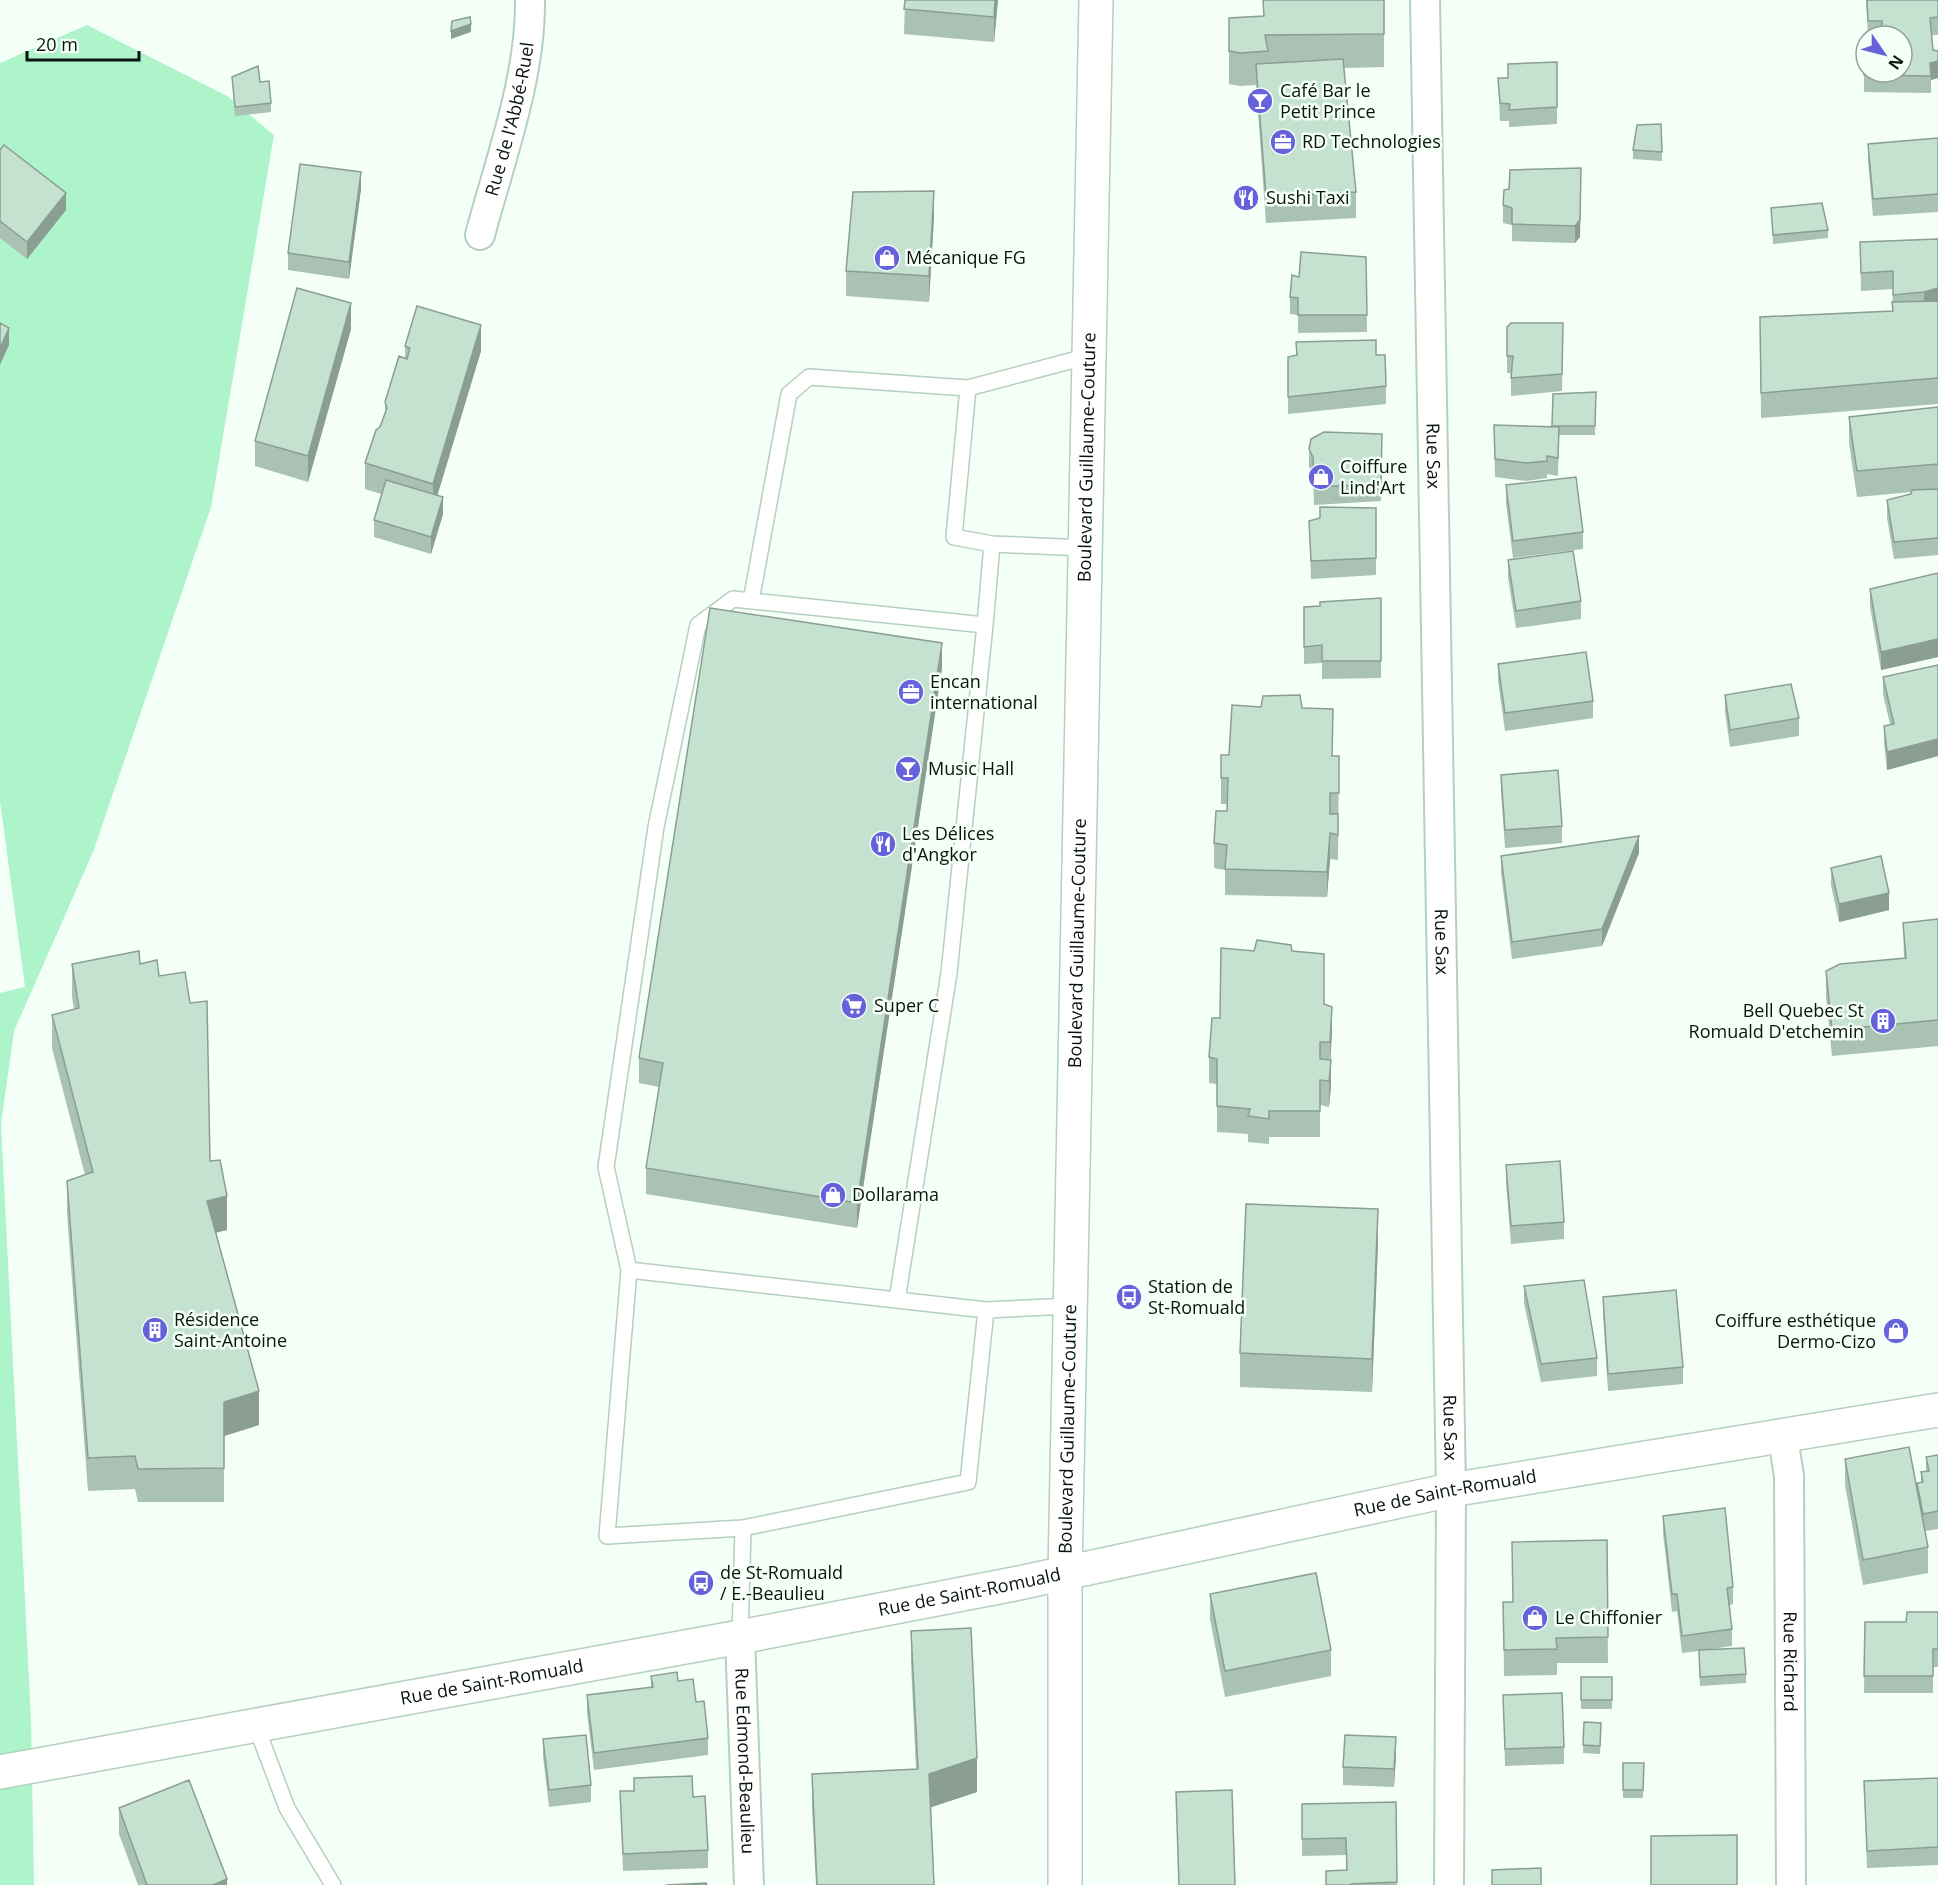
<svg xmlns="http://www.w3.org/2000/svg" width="1938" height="1885" viewBox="0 0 1938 1885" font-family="'Open Sans',sans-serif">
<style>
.green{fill:#adf4ca}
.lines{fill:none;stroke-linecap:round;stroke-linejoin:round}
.lane-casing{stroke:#b4d0be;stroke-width:18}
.street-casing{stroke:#b4d0be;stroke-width:32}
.secondary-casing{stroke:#b4d0be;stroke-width:36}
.primary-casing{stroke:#b4d0be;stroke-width:36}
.lane{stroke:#fff;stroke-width:15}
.street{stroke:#fff;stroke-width:28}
.secondary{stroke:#fff;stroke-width:33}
.primary{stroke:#fff;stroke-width:33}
.wall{fill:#a9c2b3}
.shaded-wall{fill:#8a9e92}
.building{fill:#c5e2d0;stroke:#8a9e92;stroke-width:1.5}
.labels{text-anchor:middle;stroke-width:5;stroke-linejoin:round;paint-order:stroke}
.poi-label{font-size:18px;fill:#09140e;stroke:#f3fff7;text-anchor:start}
.street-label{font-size:18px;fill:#09140e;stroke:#f3fff7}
</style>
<rect width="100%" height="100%" fill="#f3fff7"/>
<!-- green -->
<path class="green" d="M87,25l140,71 47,39 -63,372 -118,345 -79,179 -13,93 30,595 3,166h-34v-892l25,-6 -25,-186v-738z"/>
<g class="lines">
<!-- lane casing -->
<g class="lane-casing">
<path id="lane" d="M992,544l-38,-7 14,-149 121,-32
M751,601l38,-207 20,-17 159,11
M985,625l7,-81 93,4
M629,1270l-23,-103 50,-340 42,-202 35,-26 252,26 -36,348 -52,327
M743,1528l-136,8 22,-266 357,40
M740,1637l3,-109 225,-46 18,-172 84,-4
M256,1726l31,82 46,77"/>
</g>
<!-- street casing -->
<g class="street-casing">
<g id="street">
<path id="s1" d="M1425,0l26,1490 -2,395"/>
<path id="s2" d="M480,235c20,-75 51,-158 50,-235"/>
<path id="s3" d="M1783,1438l6,38 2,409"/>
<path id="s4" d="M740,1637l9,248"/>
</g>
</g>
<!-- secondary casing -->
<g class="secondary-casing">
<g id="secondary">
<path id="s5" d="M0,1772l740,-135 274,-53 437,-94 487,-80"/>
</g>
</g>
<!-- primary casing -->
<g class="primary-casing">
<g id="primary">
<path id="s6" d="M1065,1885v-311l31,-1574"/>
</g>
</g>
<!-- lane -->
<use href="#lane" class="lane"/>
<!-- street -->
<use href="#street" class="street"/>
<!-- secondary -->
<use href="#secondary" class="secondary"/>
<!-- primary -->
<use href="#primary" class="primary"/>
</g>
<!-- wall -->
<path class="wall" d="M905,0h93l-4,42 -90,-8z
M1263,0h121v67l-40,1 12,124v26l-90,5 -10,-138 -16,1 -11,-2v-66l34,-2z
M1866,0h72v35h-6l1,15 5,1v27l-7,2v13l-67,-1v-17l38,-39h-34z
M1557,62v62l-48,3v-6h-9l-2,-43h10z
M232,77l28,5 11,21v9l-36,4z
M1661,124l1,37 -29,-2v-9z
M1938,138v74l-65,4 -5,-55v-17z
M0,150l66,60 -39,49 -27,-21z
M1581,168l-1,69 -5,6 -63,-2v-16l-9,-2v-18l6,-16z
M361,189l-12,90 -61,-9v-17z
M1771,208l57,22v8l-55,6z
M934,217l-5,85 -83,-6v-25z
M1938,239v165l-177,14 -1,-101 132,-6 1,-22 -32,2 -1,-49z
M1366,257l1,75 -69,1v-18l-8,-1v-17l9,-20z
M1507,327l56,13 -1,51 -51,5v-23h-4z
M351,329l-43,153 -53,-16v-25z
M1296,342l80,13 10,31v18l-98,10v-57l8,-1z
M405,346l76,5 -44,144 6,19 -12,40 -57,-17v-17l7,-26 -16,-5v-26l20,-49v-12l20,-44z
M1596,392l-1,43h-36l-1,41 -11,-2v4l-21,3 -31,-4 -1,-52 58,2z
M1938,407v148l-44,4 -7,-41v-18l24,-6 1,-2 -55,5 -8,-54v-26z
M1309,449l73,2 -1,50 -67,4 -1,-31 -4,-7z
M1506,485l77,47v17l-70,9 -7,-55z
M1376,508v67l-65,4 -2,-58 11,-3z
M1508,560l73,41v18l-65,9 -8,-50z
M1938,573v84l-57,13 -11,-63v-18z
M1381,598v80l-59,1v-16l-18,1v-57l16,-1z
M1498,664l95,37v17l-88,13 -7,-50z
M1938,665v91l-51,14 -3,-27v-17l6,-2 -7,-30v-17z
M942,668l-85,560 -211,-34v-26l13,-81 -20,-4v-25z
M1725,695l74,23v18l-69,11 -5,-35z
M1261,707l41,1 31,48h6l-1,104 -8,-1 -3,38 -102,-2v-25l-11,-2v-25l13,-32v-7h-6v-49h8z
M1501,775l61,51v17l-57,5 -4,-56z
M1639,853l-37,93 -90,13 -11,-86v-17z
M1831,868l58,42 -50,12 -8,-37z
M1938,919v127l-106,10 -6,-59v-26l78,-13 -1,-35z
M1254,951h38l32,53 8,28 -2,28 1,26 -2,21 -9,-2v32h-51v7l-21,-2v-8l-31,-2v-48l-8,-1v-26l11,-39z
M72,964h68l19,12 51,185 17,69 -11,2 43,193 -35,11v66h-86l-3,-13 -47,2 -21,-277v-33l18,-6 -33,-127v-33l22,-6 -2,-12z
M1506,1165l58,57v17l-53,5 -5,-61z
M1378,1243l-6,149 -132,-5v-34z
M1524,1286l73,72v18l-56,6 -17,-79z
M1603,1297l80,70v17l-75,7 -5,-77z
M1938,1455v74l-13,2 3,16v26l-65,12 -18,-100v-26l72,28 4,-5v-10l5,-1v-14z
M1663,1516l70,71v17l-3,1 2,24v17l-28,4 42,24v9l-46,3 -1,-35 -17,2 -5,-42 -5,1 -9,-79z
M1607,1540l1,123h-51v12l-53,1 -1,-74h9z
M1210,1594l121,56v26l-106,21 -15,-78z
M1938,1612v55h-5v26h-69l1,-71h41z
M911,1631l66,161 -46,15 3,78h-118l-4,-77v-34l104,-5 -5,-105z
M651,1676l27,5 18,21 12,36v17l-114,15 -7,-57v-18l64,-8z
M1581,1677h31v32h-31z
M1503,1695l61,52v17l-59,2z
M1584,1722l17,10 -1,22 -17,-1z
M543,1739l48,46v17l-42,5 -6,-51z
M1396,1754l-2,33 -51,-2v-18z
M1623,1763h21l-1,35h-20z
M634,1778l59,19 15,53v18l-85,3 -3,-80h14z
M1938,1778v87l-71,3 -3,-87z
M1176,1792l59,93h-56z
M1396,1802l1,83h-71l20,-15v-15l-44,1v-52z
M119,1808l108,77h-89l-19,-51z"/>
<!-- shaded-wall -->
<path class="shaded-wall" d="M995,0h3l-4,42v-25z
M471,24v8l-20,7v-8z
M1938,61v17l-7,2 -1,-17z
M1581,168l-1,69 -5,6v-17z
M361,172v17l-12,90v-17z
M934,191v26l-5,85v-26z
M66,193v17l-39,49v-17z
M1938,288v17l-14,4v-17z
M351,303v26l-43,153v-26z
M481,325v26l-48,159v-26z
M9,328v17l-9,20v-17z
M443,497v17l-12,40v-17z
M1938,639v18l-57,13v-18z
M942,643v25l-85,560v-25z
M1938,739v17l-51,14v-18z
M1330,833v26l-3,38v-25z
M1639,836v17l-37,93v-17z
M1889,893v17l-50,12v-18z
M1332,1007v25l-2,36v-26z
M1331,1060v26l-2,21v-26z
M227,1196v34l-20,5v-34z
M1378,1209v34l-6,149v-33z
M259,1391v34l-35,11v66v-100z
M1396,1737v17l-2,33v-18z
M977,1758v34l-48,16v-34z
M227,1879v6h-14z"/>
<!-- building -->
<path class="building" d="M905,0h90l-1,17 -90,-8z
M1263,0h121v34l-119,1 3,16 -28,2 -11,-2v-33l35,-2z
M1867,0h71v17l-8,1 3,32 5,1v10l-8,2 1,13 -67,-1 1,-33h1v30h36v-36h-20v-15h-14z
M470,17l1,7 -20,7 1,-10z
M1343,59l13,133 -90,5 -10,-133z
M1557,62v45l-48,3 1,-6 -10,-1 -2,-25h10v-14z
M258,66l2,16 9,-1 2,22 -36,4 -3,-30z
M1661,124l1,28 -29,-2 4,-25z
M1938,138v56l-65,5 -5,-55z
M4,145l62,48 -39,49 -27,-21v-71z
M300,164l61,8 -12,90 -61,-9z
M1581,168l-1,52 -5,6 -63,-2v-16l-9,-3 1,-15 5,-1 1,-19z
M934,191l-5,85 -83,-5 7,-79z
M1822,203l6,27 -55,5 -2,-27z
M1938,239v49l-14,4 -31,3v-24l-32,2 -1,-31z
M1301,252l65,5 1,58h-69v-17l-8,-1 2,-22 7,2z
M297,288l54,15 -43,153 -53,-15z
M1938,301v77l-177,15 -1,-76 133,-6 -1,-9z
M417,306l64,19 -48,159 -68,-21 11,-33 4,-3 7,-19 -2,-6 14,-46 8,3 3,-11 -5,-2z
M0,323l9,5 -9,20z
M1511,323h52l-1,51 -51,4 2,-22h-6v-29z
M1376,340v15h9l1,31 -98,11v-40l9,-2 -1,-13z
M1596,392l-1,34h-43l1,-32z
M1938,407v57l-81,7 -8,-54z
M1494,425l65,2 -1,31 -11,-2v5l-21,2 -31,-4z
M1324,432l58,2 -1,50 -67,3 -1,-30 -4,-8 2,-10z
M1576,477l7,55 -70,9 -7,-56z
M386,480l57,17 -12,40 -57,-17z
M1938,489v49l-44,4 -7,-42 24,-6 1,-4z
M1320,507l56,1v50l-65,3 -2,-40 11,-3z
M1573,551l8,50 -65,10 -8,-51z
M1938,573v66l-57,13 -11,-63z
M1381,598v63h-59v-16l-18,2v-40l16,-1v-4z
M710,608l232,35 -85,560 -211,-35 17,-105 -24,-5z
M1586,652l7,49 -88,12 -7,-49z
M1938,665v74l-51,13 -3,-26 10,-2 -11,-47z
M1791,684l8,34 -69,12 -5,-35z
M1300,695l2,13 31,1 -1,47h7v37h-9v21h8v21l-8,-2 -3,39 -102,-3 2,-24 -13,-2 2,-32h11l1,-33h-7v-23h8l3,-50 29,2 2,-11z
M1558,770l4,56 -57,4 -4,-55z
M1639,836l-37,93 -90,13 -11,-86z
M1881,856l8,37 -50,11 -8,-36z
M1938,919v101l-106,10 -6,-59 14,-7 66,-6 -3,-35z
M1257,940l34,5 1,6 32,3v50l8,3 -2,35h-10v17l11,1 -2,21 -9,-1v31h-51v8l-21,-3 2,-7 -33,-3v-47l-8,-2 3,-39h8l1,-70 33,3z
M139,951l1,13 17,-4 2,16 26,-4 5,31 17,-2 3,160 10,-1 7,36 -20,5 52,190 -35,11v66l-86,1 -3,-13 -47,2 -21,-277 26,-9 -41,-157 27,-7 -7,-44z
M1560,1161l4,61 -53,4 -5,-61z
M1246,1204l132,5 -6,150 -132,-6z
M1584,1280l13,78 -56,6 -17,-78z
M1676,1290l7,77 -75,7 -5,-77z
M1909,1447l19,100 -65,13 -18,-101z
M1938,1455v56l-15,3 -6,-31 6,-1 -2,-10 8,-1 -3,-14z
M1725,1508l8,79 -6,1 5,41 -50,7 -5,-42h-5l-9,-78z
M1607,1540l1,97 -52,1 1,11 -53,1 -1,-48h10l-1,-60z
M1316,1573l15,77 -106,21 -15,-77z
M1907,1612h31v37h-5v27h-69l1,-54h41z
M971,1628l6,130 -48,16 5,111h-117l-5,-111 106,-5 -7,-138z
M1744,1648l2,26 -46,3 -1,-27z
M677,1672l1,9 15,-2 3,23 8,-1 4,37 -114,15 -7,-58 66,-8 -2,-11z
M1581,1677h31v23h-31z
M1562,1693l2,54 -59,2 -2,-54z
M1584,1722l17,1 -1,23 -17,-1z
M586,1735l5,50 -42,5 -6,-51z
M1345,1735l51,2 -2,32 -51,-2z
M1623,1763h21l-1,27h-20z
M692,1776l1,21 12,-1 3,54 -85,4 -3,-63h14v-13z
M1938,1778v69l-71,4 -3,-70z
M189,1780l38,99 -14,6h-66l-28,-77z
M1232,1790l3,95h-56l-3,-93z
M1396,1802l1,80 -46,2v1h-25v-14l21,-1 -1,-32 -44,1v-35z
M1737,1835v50h-86v-49z
M1541,1868v17h-49v-15z
M706,1883l1,2h-41z"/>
<!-- icons -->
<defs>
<g id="bar-disc" transform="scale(1.35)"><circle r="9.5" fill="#6562db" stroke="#f3fff7"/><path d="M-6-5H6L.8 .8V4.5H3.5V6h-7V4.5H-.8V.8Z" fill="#fff"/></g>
<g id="office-disc" transform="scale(1.35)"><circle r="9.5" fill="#6562db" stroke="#f3fff7"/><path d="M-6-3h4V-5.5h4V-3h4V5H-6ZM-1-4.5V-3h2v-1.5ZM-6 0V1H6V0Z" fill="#fff"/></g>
<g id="restaurant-disc" transform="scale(1.35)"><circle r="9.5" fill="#6562db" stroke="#f3fff7"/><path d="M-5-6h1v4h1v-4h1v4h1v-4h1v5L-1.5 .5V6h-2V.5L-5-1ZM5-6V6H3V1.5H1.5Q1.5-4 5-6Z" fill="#fff"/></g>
<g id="shop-disc" transform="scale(1.35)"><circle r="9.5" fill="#6562db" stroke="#f3fff7"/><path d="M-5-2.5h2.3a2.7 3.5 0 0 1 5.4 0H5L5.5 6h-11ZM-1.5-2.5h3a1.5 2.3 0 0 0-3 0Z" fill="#fff"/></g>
<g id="supermarket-disc" transform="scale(1.35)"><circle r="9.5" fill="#6562db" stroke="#f3fff7"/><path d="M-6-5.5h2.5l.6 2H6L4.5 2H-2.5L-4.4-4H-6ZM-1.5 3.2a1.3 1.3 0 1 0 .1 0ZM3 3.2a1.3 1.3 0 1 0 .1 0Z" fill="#fff"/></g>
<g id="building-disc" transform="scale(1.35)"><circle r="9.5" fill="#6562db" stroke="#f3fff7"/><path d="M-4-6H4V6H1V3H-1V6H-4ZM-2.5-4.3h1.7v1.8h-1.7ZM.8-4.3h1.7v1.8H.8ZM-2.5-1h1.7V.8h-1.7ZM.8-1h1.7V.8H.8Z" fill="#fff"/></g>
<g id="bus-disc" transform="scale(1.35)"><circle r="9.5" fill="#6562db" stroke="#f3fff7"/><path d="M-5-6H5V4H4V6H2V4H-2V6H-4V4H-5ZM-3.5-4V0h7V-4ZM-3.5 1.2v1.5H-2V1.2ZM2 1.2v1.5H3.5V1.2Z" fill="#fff"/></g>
</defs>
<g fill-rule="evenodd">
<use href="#bar-disc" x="1260" y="101"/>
<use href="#office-disc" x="1283" y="142"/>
<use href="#restaurant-disc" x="1246" y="198"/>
<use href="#shop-disc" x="887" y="258"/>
<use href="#shop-disc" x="1321" y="477"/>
<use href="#office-disc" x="911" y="692"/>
<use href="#bar-disc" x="908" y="769"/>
<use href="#restaurant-disc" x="883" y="844"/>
<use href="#supermarket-disc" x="854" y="1006"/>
<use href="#building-disc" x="1883" y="1021"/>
<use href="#shop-disc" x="833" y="1195"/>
<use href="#bus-disc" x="1129" y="1297"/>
<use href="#building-disc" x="155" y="1330"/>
<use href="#shop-disc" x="1896" y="1331"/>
<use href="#bus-disc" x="701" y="1583"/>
<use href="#shop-disc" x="1535" y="1618"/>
</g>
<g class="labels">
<!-- poi labels -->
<g class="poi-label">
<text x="1280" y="97">Café Bar le<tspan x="1280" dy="21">Petit Prince</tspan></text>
<text x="1302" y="148">RD Technologies</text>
<text x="1266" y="204">Sushi Taxi</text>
<text x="906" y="264">Mécanique FG</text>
<text x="1340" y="473">Coiffure<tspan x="1340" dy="21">Lind'Art</tspan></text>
<text x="930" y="688">Encan<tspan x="930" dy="21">international</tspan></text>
<text x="928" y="775">Music Hall</text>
<text x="902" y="840">Les Délices<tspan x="902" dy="21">d'Angkor</tspan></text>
<text x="874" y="1012">Super C</text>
<text x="1864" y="1017" text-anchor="end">Bell Quebec St<tspan x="1864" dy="21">Romuald D'etchemin</tspan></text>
<text x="852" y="1201">Dollarama</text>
<text x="1148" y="1293">Station de<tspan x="1148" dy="21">St-Romuald</tspan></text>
<text x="174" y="1326">Résidence<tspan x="174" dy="21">Saint-Antoine</tspan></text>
<text x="1876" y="1327" text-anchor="end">Coiffure esthétique<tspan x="1876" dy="21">Dermo-Cizo</tspan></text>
<text x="720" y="1579">de St-Romuald<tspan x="720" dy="21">/ E.-Beaulieu</tspan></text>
<text x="1555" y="1624">Le Chiffonier</text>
</g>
<!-- street labels -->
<g class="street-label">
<text dy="6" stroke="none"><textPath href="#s2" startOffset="120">Rue de l'Abbé-Ruel</textPath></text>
<text dy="6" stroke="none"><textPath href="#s6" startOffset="1428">Boulevard Guillaume-Couture</textPath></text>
<text dy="6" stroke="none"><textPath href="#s1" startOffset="456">Rue Sax</textPath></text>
<text dy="6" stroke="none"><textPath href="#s6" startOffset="942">Boulevard Guillaume-Couture</textPath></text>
<text dy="6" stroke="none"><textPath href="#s1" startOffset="942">Rue Sax</textPath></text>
<text dy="6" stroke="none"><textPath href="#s6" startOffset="456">Boulevard Guillaume-Couture</textPath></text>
<text dy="6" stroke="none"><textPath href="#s1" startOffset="1428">Rue Sax</textPath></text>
<text dy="6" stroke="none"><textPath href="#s5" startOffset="1472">Rue de Saint-Romuald</textPath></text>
<text dy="6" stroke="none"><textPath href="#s5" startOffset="986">Rue de Saint-Romuald</textPath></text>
<text dy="6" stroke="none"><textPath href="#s3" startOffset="224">Rue Richard</textPath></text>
<text dy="6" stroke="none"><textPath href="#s5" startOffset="500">Rue de Saint-Romuald</textPath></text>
<text dy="6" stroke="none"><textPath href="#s4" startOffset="124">Rue Edmond-Beaulieu</textPath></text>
</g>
</g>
<!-- north arrow -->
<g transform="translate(1884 54) rotate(125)"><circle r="28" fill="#f3fff7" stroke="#95a19a" stroke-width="1.5"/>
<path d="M0-4.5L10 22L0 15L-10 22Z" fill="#6562db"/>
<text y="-9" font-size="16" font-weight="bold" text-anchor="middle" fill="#09140e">N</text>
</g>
<!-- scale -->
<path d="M27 51v9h112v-9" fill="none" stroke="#09140e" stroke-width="3"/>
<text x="36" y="51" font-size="18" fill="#09140e" stroke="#f3fff7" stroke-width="4.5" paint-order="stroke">20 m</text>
</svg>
